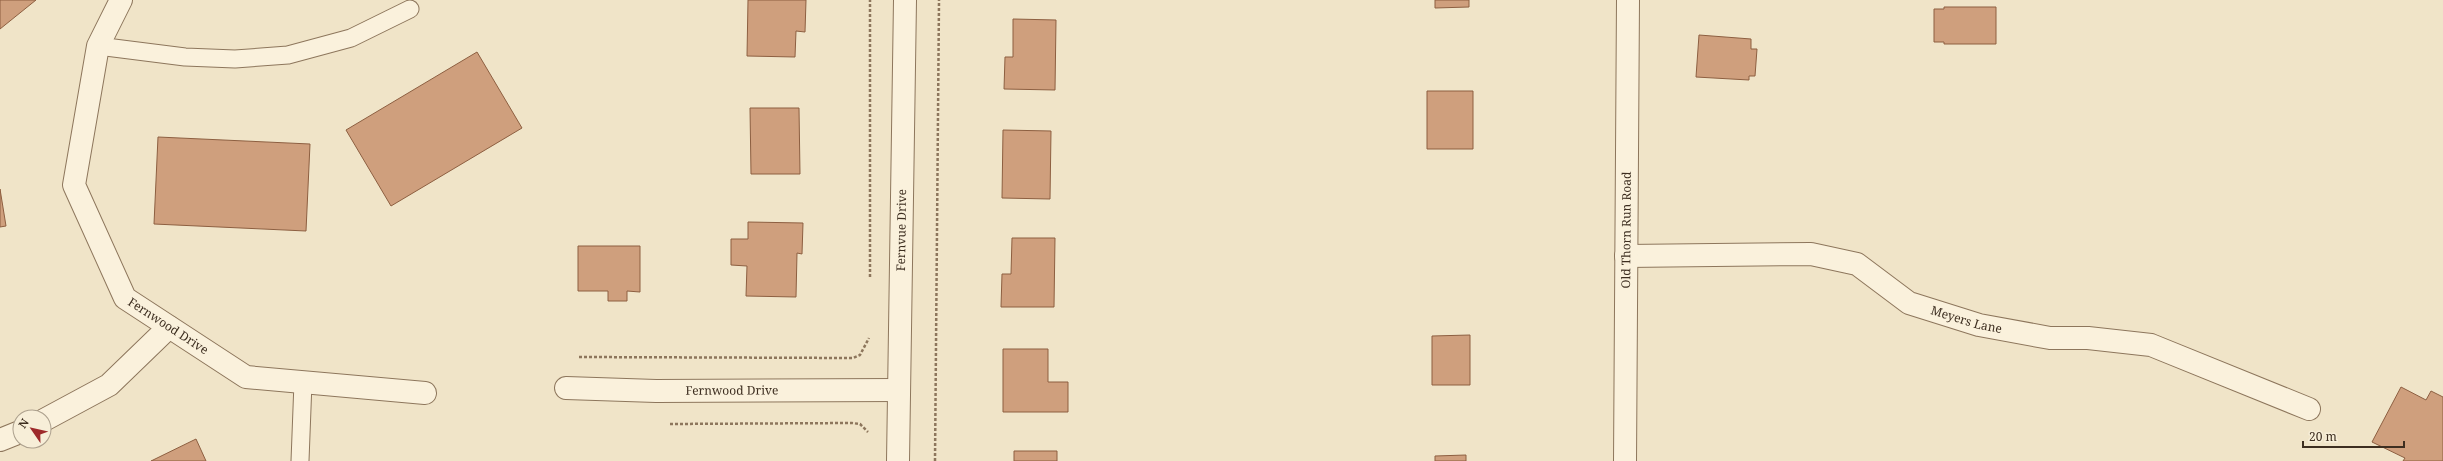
<svg xmlns="http://www.w3.org/2000/svg" width="2443" height="461" viewBox="0 0 2443 461" font-family="'Noto Serif',serif">
<style>
.building{fill:#cf9f7d;stroke:#8d5f41}
.lines{fill:none;stroke-linecap:round;stroke-linejoin:round}
.lane-casing{stroke:#8d765c;stroke-width:19}
.street-casing{stroke:#8d765c;stroke-width:24}
.path{stroke:#8d765c;stroke-width:2.5;stroke-dasharray:3 2;stroke-linecap:butt}
.lane{stroke:#faf1dc;stroke-width:17}
.street{stroke:#faf1dc;stroke-width:22}
.labels{text-anchor:middle;stroke-width:3.5;stroke-linejoin:round;paint-order:stroke}
.street-label{font-size:12px;fill:#3d2e20;stroke:#f7eed8}
</style>
<rect width="100%" height="100%" fill="#f0e4c8"/>
<!-- building -->
<path class="building" d="M0,0h36l-36,29z
M748,0h58l-1,32 -9,-1 -1,26 -48,-1z
M1435,0h34v7l-34,1z
M1944,7h52v37h-52v-2h-10v-33h10z
M1013,19l43,1 -1,70 -51,-1 1,-32h8z
M1699,35l52,4v10h6l-2,27h-6v4l-53,-3z
M477,52l45,76 -131,78 -45,-76z
M1427,91h46v58h-46z
M750,108h49l1,66h-49z
M1003,130l48,1 -1,68 -48,-1z
M158,137l152,7 -4,87 -152,-7z
M0,189l6,37 -6,1z
M748,222l55,1 -1,31 -5,-1 -1,44 -50,-1 1,-30 -16,-1v-26h17z
M1012,238h43l-1,69h-53l1,-33h9z
M578,246h62v46l-13,-1v10h-19v-10h-30z
M1470,335v50h-38v-49z
M1003,349h45v33h20v30h-65z
M2401,387l25,13 5,-9 12,6v64h-40l2,-3 -33,-16z
M196,439l10,22h-55z
M1014,451h43v10h-43z
M1466,455v6h-31v-5z"/>
<g class="lines">
<!-- lane casing -->
<g class="lane-casing">
<path id="lane" d="M98,46l87,11 50,2 53,-4 63,-17 59,-29
M300,461l3,-79"/>
</g>
<!-- street casing -->
<g class="street-casing">
<g id="street">
<path id="s1" d="M121,0l-23,46 -24,139 51,113 121,79 179,16"/>
<path id="s2" d="M1626,256l185,-2 46,10 52,39 70,22 71,13h38l63,7 158,64"/>
<path id="s3" d="M566,388l90,3 243,-1"/>
<path d="M44,420l65,-35 60,-58"/>
<path d="M0,440l20,-8"/>
<path id="s4" d="M898,461l7,-461"/>
<path id="s5" d="M1625,461l3,-461"/>
</g>
</g>
<!-- path -->
<path class="path" d="M870,277v-277
M579,357l274,1 7,-3 9,-17
M670,424l182,-1 8,1 8,8
M935,461l4,-461"/>
<!-- lane -->
<use href="#lane" class="lane"/>
<!-- street -->
<use href="#street" class="street"/>
</g>
<g class="labels">
<!-- street labels -->
<g class="street-label">
<text dy="4" stroke="none"><textPath href="#s4" startOffset="231">Fernvue Drive</textPath></text>
<text dy="4" stroke="none"><textPath href="#s5" startOffset="231">Old Thorn Run Road</textPath></text>
<text dy="4" stroke="none"><textPath href="#s2" startOffset="357">Meyers Lane</textPath></text>
<text dy="4" stroke="none"><textPath href="#s1" startOffset="368">Fernwood Drive</textPath></text>
<text dy="4" stroke="none"><textPath href="#s3" startOffset="166">Fernwood Drive</textPath></text>
</g>
</g>
<!-- north arrow -->
<g transform="translate(32 429) rotate(304)"><circle r="19" fill="#f7eed8" stroke="#ada18e"/>
<path d="M0-3L7 15L0 10L-7 15Z" fill="#9e2a2b"/>
<text y="-6" font-size="11" font-weight="bold" text-anchor="middle" fill="#3d2e20">N</text>
</g>
<!-- scale -->
<path d="M2303 441v6h101v-6" fill="none" stroke="#3d2e20" stroke-width="2"/>
<text x="2309" y="441" font-size="12" fill="#3d2e20" stroke="#f7eed8" stroke-width="3" paint-order="stroke">20 m</text>
</svg>
